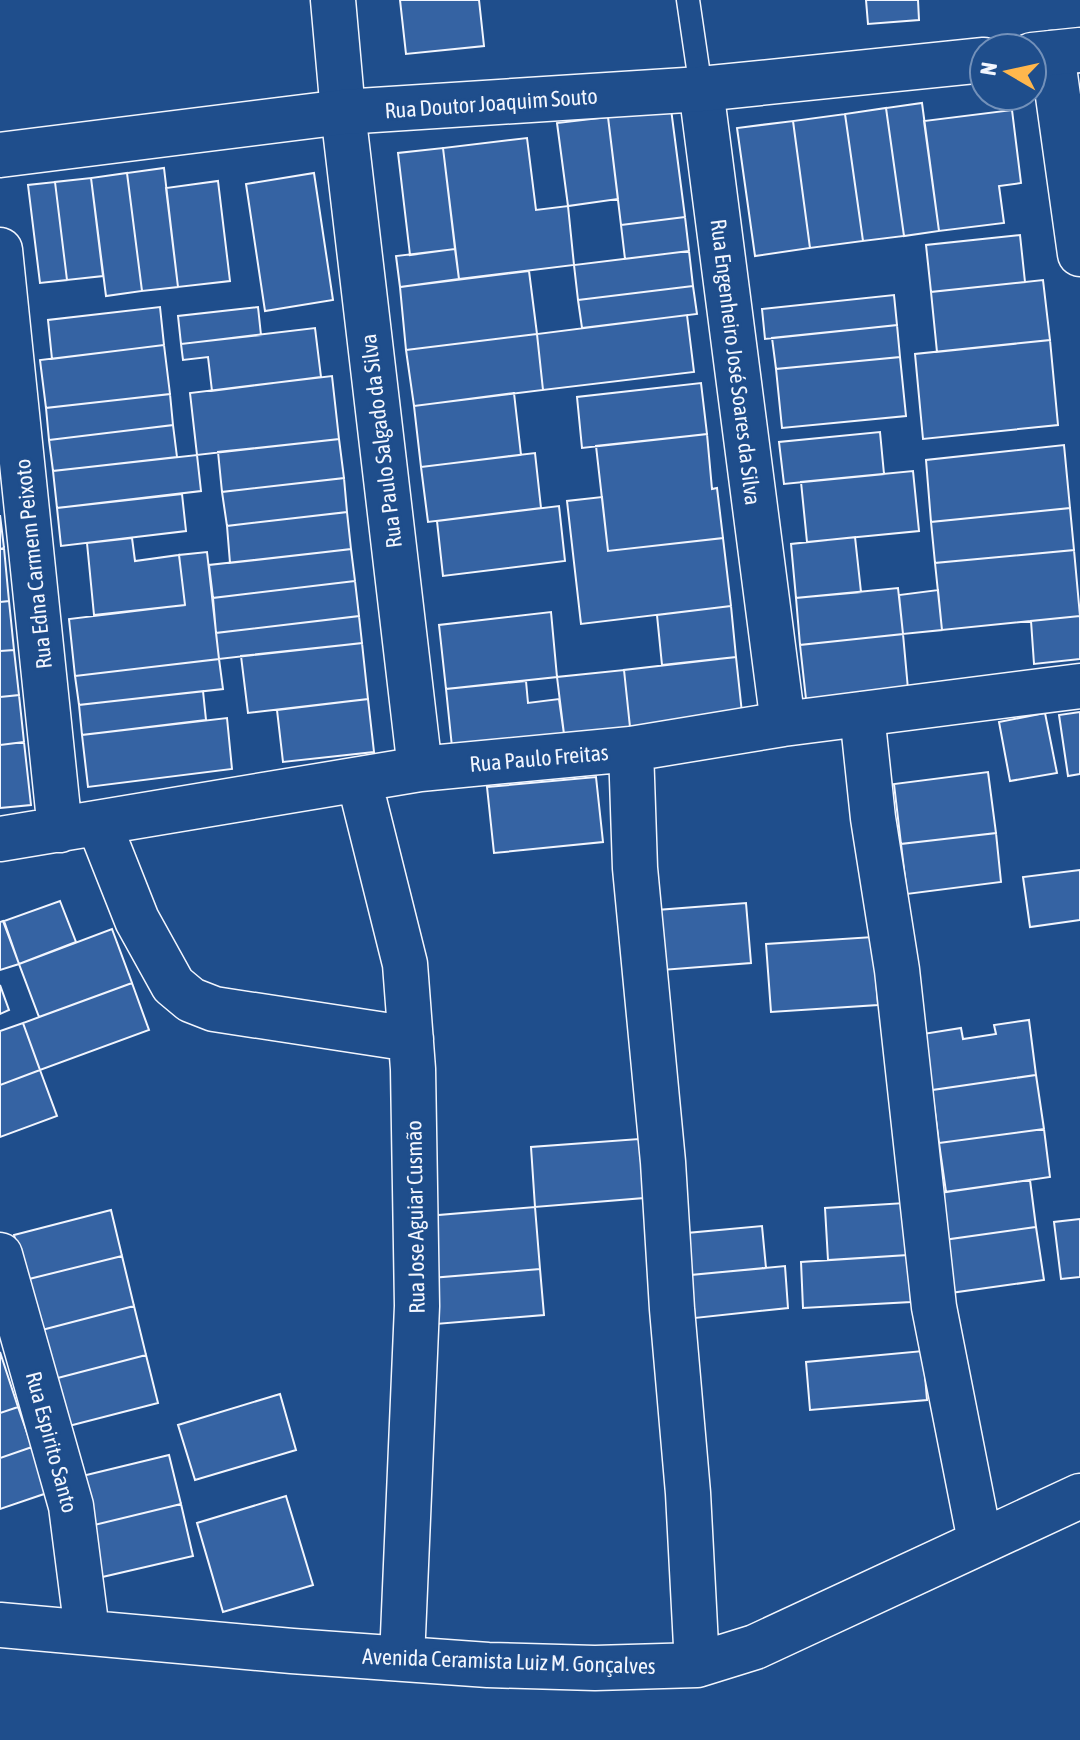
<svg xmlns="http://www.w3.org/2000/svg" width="1080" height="1740" viewBox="0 0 1080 1740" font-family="'Asap Condensed',sans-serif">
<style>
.building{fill:#3563a3;stroke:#f2f6ff;stroke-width:2}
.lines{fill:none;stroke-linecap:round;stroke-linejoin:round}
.lane-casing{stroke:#f2f6ff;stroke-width:25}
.street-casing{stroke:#f2f6ff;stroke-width:47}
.secondary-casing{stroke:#f2f6ff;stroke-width:47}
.lane{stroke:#1f4e8c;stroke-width:22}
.street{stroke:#1f4e8c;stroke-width:44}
.secondary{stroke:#1f4e8c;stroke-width:44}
.labels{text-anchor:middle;stroke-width:6;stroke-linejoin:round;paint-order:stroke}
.street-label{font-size:22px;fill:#f2f6ff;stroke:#1f4e8c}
</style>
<rect width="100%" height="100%" fill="#1f4e8c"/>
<!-- building -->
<path class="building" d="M400,0h79l5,46 -78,8z
M866,0h52l1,20 -51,4z
M922,103l17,128 -35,5 -18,-128z
M886,108l18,128 -41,5 -18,-127z
M671,109l14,108 -64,8 -13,-108z
M1012,110l9,73 -22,3 5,37 -65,8 -15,-110z
M845,114l18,127 -53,7 -17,-127z
M608,117l10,82 -50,7 -11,-83z
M793,121l17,127 -55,8 -18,-128z
M527,138l9,72 32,-4 6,59 -115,14 -16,-131z
M443,148l12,101 -45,6 -12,-102z
M164,168l14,119 -36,4 -15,-118z
M127,173l15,118 -36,5 -15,-118z
M314,173l19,127 -68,11 -19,-127z
M91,178l12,98 -36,4 -12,-98z
M218,181l12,100 -52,6 -12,-99z
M55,182l12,98 -27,3 -12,-98z
M685,217l4,34 -64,8 -4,-34z
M1020,235l5,47 -94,10 -5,-47z
M455,249l4,30 -59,8 -4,-31z
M689,251l4,35 -115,14 -4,-35z
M529,271l8,63 -131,16 -6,-63z
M1043,280l7,60 -113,12 -6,-60z
M693,286l4,28 -115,14 -4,-28z
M894,295l3,30 -132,14 -3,-30z
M160,307l4,38 -112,14 -4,-39z
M258,307l3,28 -80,9 -3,-28z
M687,315l7,57 -151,18 -6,-56z
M897,325l3,32 -124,12 -4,-31z
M315,328l6,49 -109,14 -4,-34 -25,3 -2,-16z
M537,334l6,56 -129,16 -8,-56z
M1050,340l8,85 -135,14 -8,-85z
M164,345l6,49 -124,14 -6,-48z
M900,357l6,59 -124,12 -6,-59z
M332,376l7,63 -142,16 -7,-62z
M701,383l6,51 -125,14 -5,-51z
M514,393l7,62 -100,12 -7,-61z
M170,394l3,31 -124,15 -3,-32z
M173,425l4,32 -124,14 -4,-31z
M880,432l4,42 -100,10 -5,-42z
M707,434l5,55 5,-1 6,50 -115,13 -12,-105z
M339,439l5,39 -122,14 -4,-40z
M1064,445l6,63 -139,14 -5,-62z
M535,453l6,55 -113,14 -7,-55z
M197,455l4,36 -144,17 -4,-37z
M913,471l6,60 -112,11 -6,-60z
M344,478l3,34 -120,14 -5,-34z
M182,494l4,37 -125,15 -4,-38z
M602,497l6,54 115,-13 8,68 -150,18 -14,-123z
M559,506l6,55 -122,15 -6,-55z
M1070,508l4,42 -139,13 -4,-41z
M347,512l4,37 -121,14 -3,-37z
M0,515l4,33 -4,1z
M855,537l6,55 -65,6 -5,-54z
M132,538l3,23 44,-6 6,50 -91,10 -7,-72z
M4,548l5,53 -9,1v-53z
M351,549l4,32 -142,17 -4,-33z
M1074,550l6,66 -138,14 -7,-67z
M207,552l12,107 -144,17 -6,-57 116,-14 -6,-50z
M355,581l4,35 -143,17 -3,-35z
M898,588l5,46 -103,11 -4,-47z
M938,590l4,40 -39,4 -4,-39z
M9,601l5,49 -14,1v-49z
M731,606l5,51 -74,8 -5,-50z
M551,612l6,65 -111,12 -7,-64z
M359,616l3,27 -143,16 -3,-26z
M1080,616v43l-46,5 -3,-43z
M903,634l5,55 -102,10 -6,-54z
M362,643l6,56 -120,14 -7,-57z
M14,650l5,45 -19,2v-46z
M736,657l6,56 -112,14 -6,-57z
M219,659l4,30 -144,16 -4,-29z
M624,670l6,57 -66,7 -7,-57z
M526,681l2,22 31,-4 5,35 -112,13 -6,-58z
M203,691l3,29 -124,15 -3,-30z
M19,695l5,47 -24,3v-48z
M368,699l6,53 -91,10 -6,-52z
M1080,712v62l-12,2 -9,-61z
M1045,713l12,60 -47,8 -11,-59z
M227,718l5,51 -144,18 -6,-52z
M24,742l7,63 -31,3v-63z
M988,772l8,61 -95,11 -7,-60z
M596,777l7,65 -109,11 -7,-66z
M996,833l5,49 -94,12 -6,-50z
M1080,870v50l-50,7 -7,-50z
M60,901l16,41 -57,22 -15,-43z
M746,903l5,60 -89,7 -5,-60z
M3,921l16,43 -19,6v-48z
M112,929l20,54 -93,34 -20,-53z
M873,937l5,68 -107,7 -5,-68z
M132,983l17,47 -109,40 -17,-47z
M0,985l9,25 -9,4z
M1029,1020l7,55 -104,15 -9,-56 38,-6 2,11 33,-5 -2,-9z
M23,1023l17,47 -40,15v-54z
M40,1070l17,46 -57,21v-52z
M1036,1075l8,54 -105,14 -7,-53z
M1044,1129l6,48 -104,15 -7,-49z
M639,1139l5,59 -109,9 -4,-60z
M1030,1180l6,47 -100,14 -7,-47z
M905,1203l3,52 -80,5 -3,-52z
M535,1207l5,62 -109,9 -4,-62z
M111,1210l11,46 -97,24 -11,-45z
M1080,1219v58l-19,2 -7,-57z
M762,1226l4,42 -75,7 -4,-42z
M1036,1227l8,53 -101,14 -7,-53z
M908,1255l3,47 -108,6 -2,-46z
M122,1256l12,50 -96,25 -13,-51z
M785,1266l3,42 -93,10 -4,-43z
M540,1269l4,46 -108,9 -5,-46z
M134,1306l12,49 -96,25 -12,-49z
M923,1351l4,49 -117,10 -4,-48z
M0,1352l18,55 -18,6z
M146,1355l12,48 -97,25 -11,-48z
M280,1394l16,56 -101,30 -17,-55z
M18,1407l14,40 -32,11v-45z
M32,1447l15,46 -47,16v-51z
M169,1455l12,49 -95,23 -12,-49z
M286,1496l27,89 -90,27 -26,-89z
M181,1504l12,52 -95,22 -12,-51z"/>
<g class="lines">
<!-- lane casing -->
<g class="lane-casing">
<path id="lane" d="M688,0l13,89"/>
</g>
<!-- street casing -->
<g class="street-casing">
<path id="street" d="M333,0l10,112 77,657
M1052,53l28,201
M701,89l82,635
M0,250l60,580
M862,714l11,104 24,152 37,337 46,234
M631,749l4,119 28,294 9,147 16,184 9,172
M359,780l46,184 8,105 4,237 -15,353
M99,824l38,96 36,65 18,15 23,9 197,30
M0,839l420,-70 211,-20 152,-25 297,-38
M0,1255l71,251 16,125
M0,1625l292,26 196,14 107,3 102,-3 58,-18 325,-151"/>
</g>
<!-- secondary casing -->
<g class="secondary-casing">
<path id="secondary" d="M1032,55l48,-5
M0,155l343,-43 358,-23 283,-29"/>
</g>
<!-- lane -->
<use href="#lane" class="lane"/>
<!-- street -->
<use href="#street" class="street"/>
<!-- secondary -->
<use href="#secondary" class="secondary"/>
</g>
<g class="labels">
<!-- street labels -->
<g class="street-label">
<text transform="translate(491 103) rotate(-4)" y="8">Rua Doutor Joaquim Souto</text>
<text transform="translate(736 362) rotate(83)" y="8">Rua Engenheiro José Soares da Silva</text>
<text transform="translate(381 441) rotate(-97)" y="8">Rua Paulo Salgado da Silva</text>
<text transform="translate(33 564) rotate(-96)" y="8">Rua Edna Carmem Peixoto</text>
<text transform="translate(539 758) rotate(-5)" y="8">Rua Paulo Freitas</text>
<text transform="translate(415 1217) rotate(-91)" y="8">Rua Jose Aguiar Cusmão</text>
<text transform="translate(52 1442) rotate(75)" y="8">Rua Espirito Santo</text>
<text transform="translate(509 1661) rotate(2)" y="8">Avenida Ceramista Luiz M. Gonçalves</text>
</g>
</g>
<!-- north arrow -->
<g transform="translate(1008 72) rotate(279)"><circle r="38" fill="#1f4e8c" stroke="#7391ba" stroke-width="2"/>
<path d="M0-6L14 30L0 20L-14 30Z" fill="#ffb74d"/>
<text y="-12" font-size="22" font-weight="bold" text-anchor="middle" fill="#f2f6ff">N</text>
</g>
</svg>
